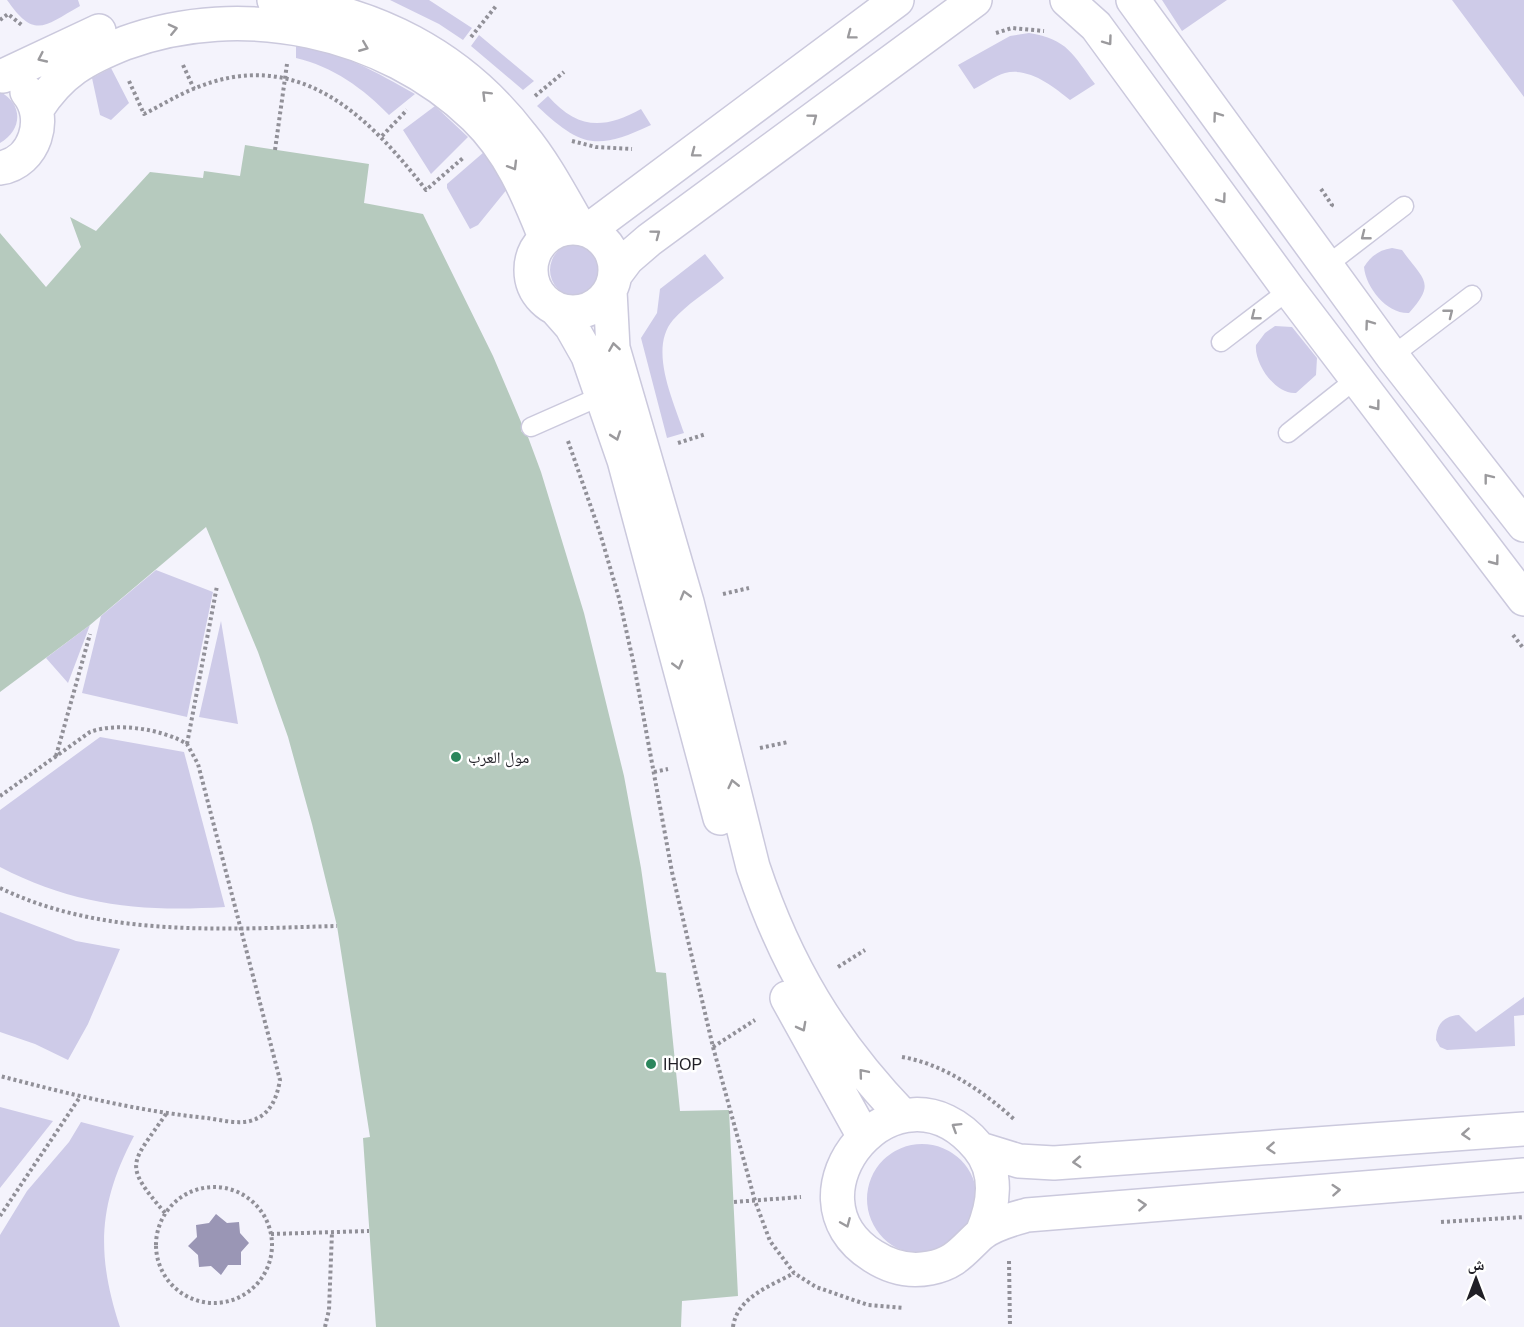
<svg xmlns="http://www.w3.org/2000/svg" width="1524" height="1327" viewBox="0 0 1524 1327" font-family="Helvetica,'Noto Naskh Arabic',sans-serif">
<style>
.green{fill:#cecbe8}
.water{fill:#9a96b5}
.building{fill:#b6cabe}
.lines{fill:none;stroke-linecap:round;stroke-linejoin:round}
.service-casing{stroke:#cbc9dd;stroke-width:21}
.minor-casing{stroke:#cbc9dd;stroke-width:36}
.path{stroke:#919098;stroke-width:4;stroke-dasharray:3 3;stroke-linecap:butt}
.service{stroke:#fff;stroke-width:18}
.minor{stroke:#fff;stroke-width:33}
.oneway{stroke:#9b9a9d}
.poi-dot{fill:#2b865c;stroke:#fff;stroke-width:2}
.labels{text-anchor:middle;stroke-width:5;stroke-linejoin:round;paint-order:stroke}
.poi-label{font-size:16px;fill:#201f26;stroke:#fff;text-anchor:start}
</style>
<rect width="100%" height="100%" fill="#f4f3fc"/>
<!-- green -->
<path class="green" d="M7,0h71l2,6c-36,20 -45,34 -73,-6z
M390,0h39l43,28 -9,12 -24,-16z
M1162,0h65l-45,31z
M1452,0h72v97z
M1029,33c39,6 44,22 66,51l-25,16c-17,-14 -41,-33 -65,-27 -10,3 -21,11 -31,16l-16,-24 52,-29z
M479,35l55,46 -11,9 -52,-44z
M296,46c44,4 81,27 119,48l-26,21c-25,-26 -57,-49 -93,-57z
M111,68l18,35 -18,17 -11,-5 -8,-37z
M0,92c24,12 22,39 0,51z
M548,96c29,33 55,34 93,13l10,16c-55,26 -70,22 -114,-19z
M435,106l33,31 -37,37 -28,-44z
M484,152l24,36 -30,37 -8,4 -23,-41v-4z
M550 270a27 27 0 1 1 54 0a27 27 0 1 1-54 0Z
M1392,248l10,2c21,30 35,32 7,63 -22,1 -43,-25 -45,-46 7,-11 15,-17 28,-19z
M705,254l19,24c-17,14 -37,26 -51,42 -25,29 1,82 11,113l-17,5 -26,-100 16,-25 3,-24z
M1275,326l17,1 25,31 -1,17 -20,18c-20,2 -42,-29 -40,-48l9,-12z
M156,570l57,22 -26,125 -105,-24 19,-77z
M221,621l17,103 -39,-7z
M90,625l-22,58 -22,-25z
M100,737l84,15 41,155c-83,5 -150,-1 -225,-40v-57z
M0,912l76,29 44,8 -32,75 -20,36 -33,-16 -35,-12z
M1524,997v18l-10,1 1,30 -68,4 -7,-3 -4,-7c0,-16 8,-24 23,-25l17,17z
M0,1107l53,14 -53,67z
M81,1122l53,14c-36,68 -38,118 -14,191h-120v-92l27,-44 42,-49z
M867 1199a55 55 0 1 1 110 0a55 55 0 1 1-110 0Z"/>
<!-- water -->
<path class="water" d="M216,1214l11,9 12,-1 1,11 9,10 -8,9v13h-13l-7,10 -10,-9 -12,1 -1,-12 -10,-9 9,-9 -1,-12 13,-2z"/>
<!-- building -->
<path class="building" d="M245,145l124,19 -5,39 59,11 70,142 28,66v9l7,6 13,35 43,141 40,163 17,92 15,104 10,1 14,138 49,-1 9,186 -56,5 -1,26h-305l-13,-189 7,-1 -33,-211 -25,-102 -24,-87 -30,-85 -52,-125 -116,98 -90,67v-459l46,54 35,-40 -11,-30 26,14 54,-59 53,6 1,-7 36,5z"/>
<g class="lines">
<!-- service casing -->
<g class="service-casing">
<path id="service" d="M1326,266l78,-60
M1221,342l68,-52
M1392,356l80,-61
M531,427l77,-34
M1288,433l68,-54"/>
</g>
<!-- minor casing -->
<g class="minor-casing">
<path id="minor" d="M274,0c100,12 186,55 248,136 23,28 40,61 58,92
M1067,0l29,26 193,264 235,309
M1133,0l259,356 132,169
M3,76l96,-45
M37,109c24,-37 48,-50 88,-66 117,-43 260,-13 350,74 35,34 52,75 70,120
M0,168c35,-5 49,-51 27,-76
M531 270a42 42 0 1 1 84 0a42 42 0 1 1-84 0Z
M590,229l307,-229
M615,275l12,-16 22,-19 326,-240
M610,291l3,57 74,254 66,265c33,99 78,174 150,249
M556,309l15,17 17,30 36,104 96,358
M787,998l76,137
M980,1149l39,12 35,2 470,-34
M982,1233c12,-28 17,-61 -4,-86 -81,-97 -201,49 -105,109 17,11 37,16 57,12 26,-5 33,-18 51,-34 12,-10 32,-15 46,-19l497,-40"/>
</g>
<!-- path -->
<path class="path" d="M0,20l8,-6 15,12
M996,33l16,-5 32,3
M471,37l25,-31
M183,65l11,24
M129,81l15,33c16,-8 32,-18 49,-25 104,-44 174,25 233,101l37,-32
M535,96l29,-24
M382,136l25,-26
M572,141l24,6 36,2
M275,150l12,-86
M1321,189l11,16 -2,2
M568,441l32,92 19,65 15,67 38,207 41,175 42,154 15,40 24,32 22,14 52,18 35,3
M678,443l28,-9
M723,594l26,-6
M1513,635l11,14
M187,744l30,-158
M760,748l28,-6
M56,756l34,-122
M654,772l14,-3
M0,796l90,-64c26,-10 73,-3 97,12l11,20 82,316c-3,17 -9,34 -27,40 -13,5 -32,0 -46,-2 -70,-7 -138,-24 -207,-42
M0,888c104,50 224,41 337,38
M838,967l27,-17
M713,1047l42,-27
M902,1057c42,7 82,35 113,63
M156 1245a58 58 0 1 1 116 0a58 58 0 1 1-116 0Z
M734,1202l67,-5
M165,1213c-43,-50 -34,-48 1,-99
M0,1216l80,-119
M1441,1222l83,-5
M271,1234l98,-3
M1009,1261l1,66
M325,1327l4,-17 3,-78
M733,1327c4,-30 38,-41 61,-54"/>
<!-- service -->
<use href="#service" class="service"/>
<!-- minor -->
<use href="#minor" class="minor"/>
</g>
<!-- one-way arrows -->
<defs><path id="oneway-chevron" d="M-2-3.5L2.5 0L-2 3.5" fill="none" stroke-width="1.6" stroke-linecap="round" stroke-linejoin="round" transform="scale(1.5)"/></defs>
<g class="oneway">
<use href="#oneway-chevron" transform="translate(173 29) rotate(-13)"/>
<use href="#oneway-chevron" transform="translate(851 35) rotate(143)"/>
<use href="#oneway-chevron" transform="translate(1108 41) rotate(54)"/>
<use href="#oneway-chevron" transform="translate(364 47) rotate(22)"/>
<use href="#oneway-chevron" transform="translate(42 58) rotate(155)"/>
<use href="#oneway-chevron" transform="translate(486 95) rotate(-135)"/>
<use href="#oneway-chevron" transform="translate(1217 116) rotate(-126)"/>
<use href="#oneway-chevron" transform="translate(813 118) rotate(-37)"/>
<use href="#oneway-chevron" transform="translate(695 153) rotate(143)"/>
<use href="#oneway-chevron" transform="translate(513 166) rotate(59)"/>
<use href="#oneway-chevron" transform="translate(1222 199) rotate(54)"/>
<use href="#oneway-chevron" transform="translate(656 234) rotate(-37)"/>
<use href="#oneway-chevron" transform="translate(1365 236) rotate(142)"/>
<use href="#oneway-chevron" transform="translate(1449 313) rotate(-38)"/>
<use href="#oneway-chevron" transform="translate(1255 316) rotate(142)"/>
<use href="#oneway-chevron" transform="translate(1369 324) rotate(-126)"/>
<use href="#oneway-chevron" transform="translate(614 347) rotate(-99)"/>
<use href="#oneway-chevron" transform="translate(1376 406) rotate(53)"/>
<use href="#oneway-chevron" transform="translate(616 436) rotate(71)"/>
<use href="#oneway-chevron" transform="translate(1488 478) rotate(-128)"/>
<use href="#oneway-chevron" transform="translate(1495 561) rotate(53)"/>
<use href="#oneway-chevron" transform="translate(685 595) rotate(-106)"/>
<use href="#oneway-chevron" transform="translate(678 665) rotate(75)"/>
<use href="#oneway-chevron" transform="translate(733 784) rotate(-103)"/>
<use href="#oneway-chevron" transform="translate(802 1027) rotate(62)"/>
<use href="#oneway-chevron" transform="translate(863 1073) rotate(-130)"/>
<use href="#oneway-chevron" transform="translate(956 1127) rotate(-148)"/>
<use href="#oneway-chevron" transform="translate(1466 1134) rotate(176)"/>
<use href="#oneway-chevron" transform="translate(1271 1148) rotate(176)"/>
<use href="#oneway-chevron" transform="translate(1077 1162) rotate(176)"/>
<use href="#oneway-chevron" transform="translate(1336 1190) rotate(-4)"/>
<use href="#oneway-chevron" transform="translate(1142 1205) rotate(-4)"/>
<use href="#oneway-chevron" transform="translate(846 1223) rotate(67)"/>
</g>
<!-- markers -->
<g class="poi-dot">
<circle cx="456" cy="757" r="6"/>
<circle cx="651" cy="1064" r="6"/>
</g>
<g class="labels">
<!-- poi labels -->
<g class="poi-label">
<text x="468" y="763">مول العرب</text>
<text x="663" y="1070">IHOP</text>
</g>
</g>
<!-- north arrow -->
<g transform="translate(1476 1279)" stroke="#ffffff" stroke-width="4.5" paint-order="stroke">
<path d="M0-4.5L10 22L0 15L-10 22Z" fill="#201f26"/>
<text y="-9" font-size="16" font-weight="bold" text-anchor="middle" fill="#201f26">ش</text>
</g>
</svg>
